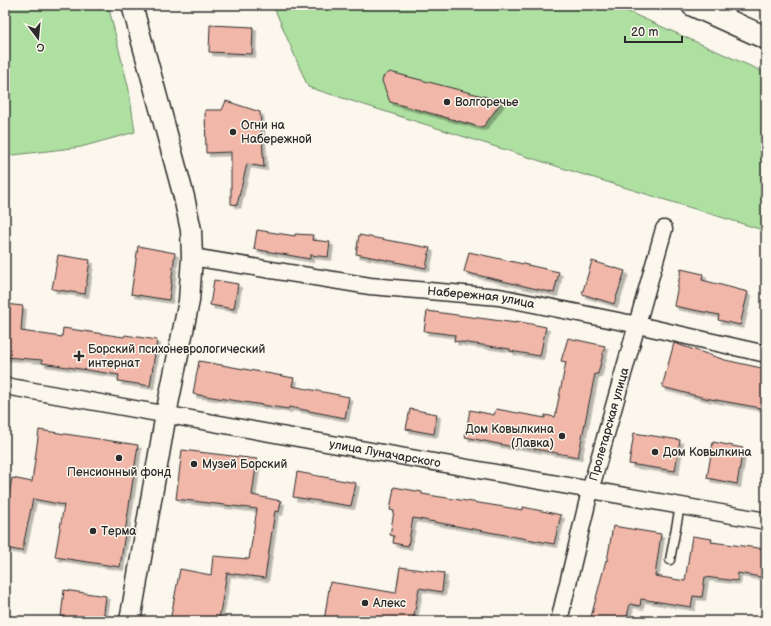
<svg xmlns="http://www.w3.org/2000/svg" width="771" height="626" viewBox="0 0 771 626" font-family="'Balsamiq Sans',sans-serif">
<style>
.green{fill:#aee0a1;stroke:#6c8666}
.building{fill:#f1b7a9;stroke:#2b2b2b;filter:url(#shadow)}
.lines{fill:none;stroke-linecap:round;stroke-linejoin:round}
.service-casing{stroke:#2b2b2b;stroke-width:11}
.minor-casing{stroke:#2b2b2b;stroke-width:19}
.tertiary-casing{stroke:#2b2b2b;stroke-width:23}
.secondary-casing{stroke:#2b2b2b;stroke-width:25}
.service{stroke:#fbf7ec;stroke-width:8}
.minor{stroke:#fbf7ec;stroke-width:16}
.tertiary{stroke:#fbf7ec;stroke-width:20}
.secondary{stroke:#fbf7ec;stroke-width:22}
.poi-dot{fill:#2b2b2b;stroke:#fbf7ec;stroke-width:1.5}
.labels{text-anchor:middle;stroke-width:3;stroke-linejoin:round;paint-order:stroke}
.poi-label{font-size:12px;fill:#2b2b2b;stroke:#fbf7ec;text-anchor:start}
.street-label{font-size:12px;fill:#2b2b2b;stroke:#fbf7ec}
</style>
<defs>
<filter id="shadow"><feDropShadow dx="3.5" dy="3.5" stdDeviation="0" flood-color="#0004"/></filter>
</defs>
<rect width="100%" height="100%" fill="#fbf7ec"/>
<filter id="ink" filterUnits="userSpaceOnUse"><feTurbulence type="fractalNoise" baseFrequency=".025" numOctaves="2"/><feDisplacementMap in="SourceGraphic" scale="8" xChannelSelector="R" yChannelSelector="G"/><feConvolveMatrix kernelMatrix="1 2 1 2 8 2 1 2 1" color-interpolation-filters="sRGB"/></filter>
<g filter="url(#ink)">
<!-- green -->
<path class="green" d="M5,5h103l21,85 6,42 -54,15 -76,9z
M273,5h340l153,68v158l-188,-58 -270,-86z"/>
<!-- building -->
<path class="building" d="M210,25l43,2 -1,27 -43,-2z
M390,72l112,29 -18,25 -4,1 -90,-25 -8,-21 1,-4z
M226,101l34,11 4,55 -17,-3 -10,41 -6,-1v-52l-25,1 -1,-43h17z
M257,230l38,6v-2l18,1 -1,5 18,2 -2,15 -18,-2v4l-56,-10z
M359,235l71,13 -4,20 -70,-14z
M138,246l37,7 -6,47 -38,-6z
M469,252l90,20 -5,21 -90,-21z
M58,255l32,5 -5,34 -33,-5z
M592,261l33,10 -11,33 -32,-10z
M681,269l22,5 -1,6 46,12 -8,33 -22,-5 1,-5 -45,-9z
M214,280l24,4 -4,25 -24,-4z
M5,304l18,2 -2,25 41,6 1,-9 61,9 1,-2 32,5 -7,46 -32,-5 1,-6 -77,-12v-3l-37,-3z
M427,311l89,12v-2l30,6 -6,29 -30,-5v-2l-56,-8 1,-6 -31,-4z
M568,338l37,8 -7,28h-3l-17,83 -64,-12 -1,2 -48,-10 5,-27 24,5 2,-6 49,9v-3l10,2 11,-55 -5,-1z
M674,343l51,17 41,9v21l-5,18 -56,-10 -43,-11z
M199,361l95,17 -2,8 57,11 -4,21 -56,-11 -1,2 -95,-15z
M410,409l27,5 -3,20 -28,-5z
M39,430l99,15 -18,122 -65,-10 9,-52 -31,-6 -11,52 -17,-3v-33l7,-37 20,4z
M634,433l46,7 -5,31 -46,-7z
M713,442l30,6 -6,36 -30,-6z
M182,450l75,9 -5,36 29,6 -2,11 -4,-1 -10,67 -38,-5 -8,46 -9,-1 -1,3h-39l10,-52 31,6 2,-19 36,3 8,-50 -81,-10z
M297,472l59,11 -5,23 -58,-9z
M394,487l28,5v2l101,16v-3l38,8 -7,29 -141,-26 -5,28 -15,-3 1,-7 -4,-1 4,-24 -4,-1z
M613,526l48,8 -6,42 30,5 7,-45 20,3 -1,3 55,7v29l-28,-5 -1,8 -32,-4 -3,20 -9,-1 -2,11 -50,-8 -1,7 -10,-2 -4,17h-36l16,-61 1,1z
M400,567l44,6 -2,19 -23,-4 -6,33h-89l6,-39 66,11z
M64,590l42,6 -3,25 -42,-4z"/>
<g class="lines">
<!-- service casing -->
<g class="service-casing">
<path id="service" d="M670,560l10,-54"/>
</g>
<!-- minor casing -->
<g class="minor-casing">
<g id="minor">
<path id="s1" d="M192,257l178,29 129,11 139,28 128,29"/>
<path id="s2" d="M5,386l761,135"/>
<path id="s3" d="M559,621l31,-130 74,-262"/>
</g>
</g>
<!-- tertiary casing -->
<g class="tertiary-casing">
<path id="tertiary" d="M130,621l36,-207 23,-113 3,-44 -1,-27 -7,-33 -52,-192"/>
</g>
<!-- secondary casing -->
<g class="secondary-casing">
<path id="secondary" d="M693,5l73,33"/>
</g>
<!-- service -->
<use href="#service" class="service"/>
<!-- minor -->
<use href="#minor" class="minor"/>
<!-- tertiary -->
<use href="#tertiary" class="tertiary"/>
<!-- secondary -->
<use href="#secondary" class="secondary"/>
</g>
</g>
<!-- markers -->
<g class="poi-dot">
<circle cx="447" cy="102" r="4"/>
<circle cx="233" cy="132" r="4"/>
<path d="M77 350h4v4h4v4h-4v4h-4v-4h-4v-4h4z"/>
<circle cx="562" cy="436" r="4"/>
<circle cx="655" cy="452" r="4"/>
<circle cx="119" cy="458" r="4"/>
<circle cx="194" cy="464" r="4"/>
<circle cx="93" cy="531" r="4"/>
<circle cx="365" cy="603" r="4"/>
</g>
<g class="labels">
<!-- poi labels -->
<g class="poi-label">
<text x="455" y="106">Волгоречье</text>
<text x="241" y="129">Огни на<tspan x="241" dy="14">Набережной</tspan></text>
<text x="88" y="353">Борский психоневрологический<tspan x="88" dy="14">интернат</tspan></text>
<text x="554" y="433" text-anchor="end">Дом Ковылкина<tspan x="554" dy="14">(Лавка)</tspan></text>
<text x="663" y="456">Дом Ковылкина</text>
<text x="202" y="468">Музей Борский</text>
<text x="119" y="476" text-anchor="middle">Пенсионный фонд</text>
<text x="101" y="535">Терма</text>
<text x="373" y="607">Алекс</text>
</g>
<!-- street labels -->
<g class="street-label">
<text dy="4" stroke="none"><textPath href="#s1" startOffset="292">Набережная улица</textPath></text>
<text dy="4" stroke="none"><textPath href="#s3" startOffset="203">Пролетарская улица</textPath></text>
<text dy="4" stroke="none"><textPath href="#s2" startOffset="386">улица Луначарского</textPath></text>
</g>
</g>
<!-- margin -->
<rect width="771" height="626" fill="none" stroke="#fbf7ec" stroke-width="20"/>
<rect x="10" y="10" width="751" height="606" fill="none" stroke="#2b2b2b" stroke-width="1.5" filter="url(#ink)"/>
<!-- north arrow -->
<g transform="translate(38 38) rotate(164)" stroke="#fbf7ec" stroke-width="3" paint-order="stroke">
<path d="M0-3L7 15L0 10L-7 15Z" fill="#2b2b2b"/>
<text y="-6" font-size="11" font-weight="bold" text-anchor="middle" fill="#2b2b2b">С</text>
</g>
<!-- scale -->
<path d="M625 36v6h57v-6" fill="none" stroke="#2b2b2b" stroke-width="2"/>
<text x="631" y="36" font-size="12" fill="#2b2b2b" stroke="#fbf7ec" stroke-width="3" paint-order="stroke">20 m</text>
</svg>
